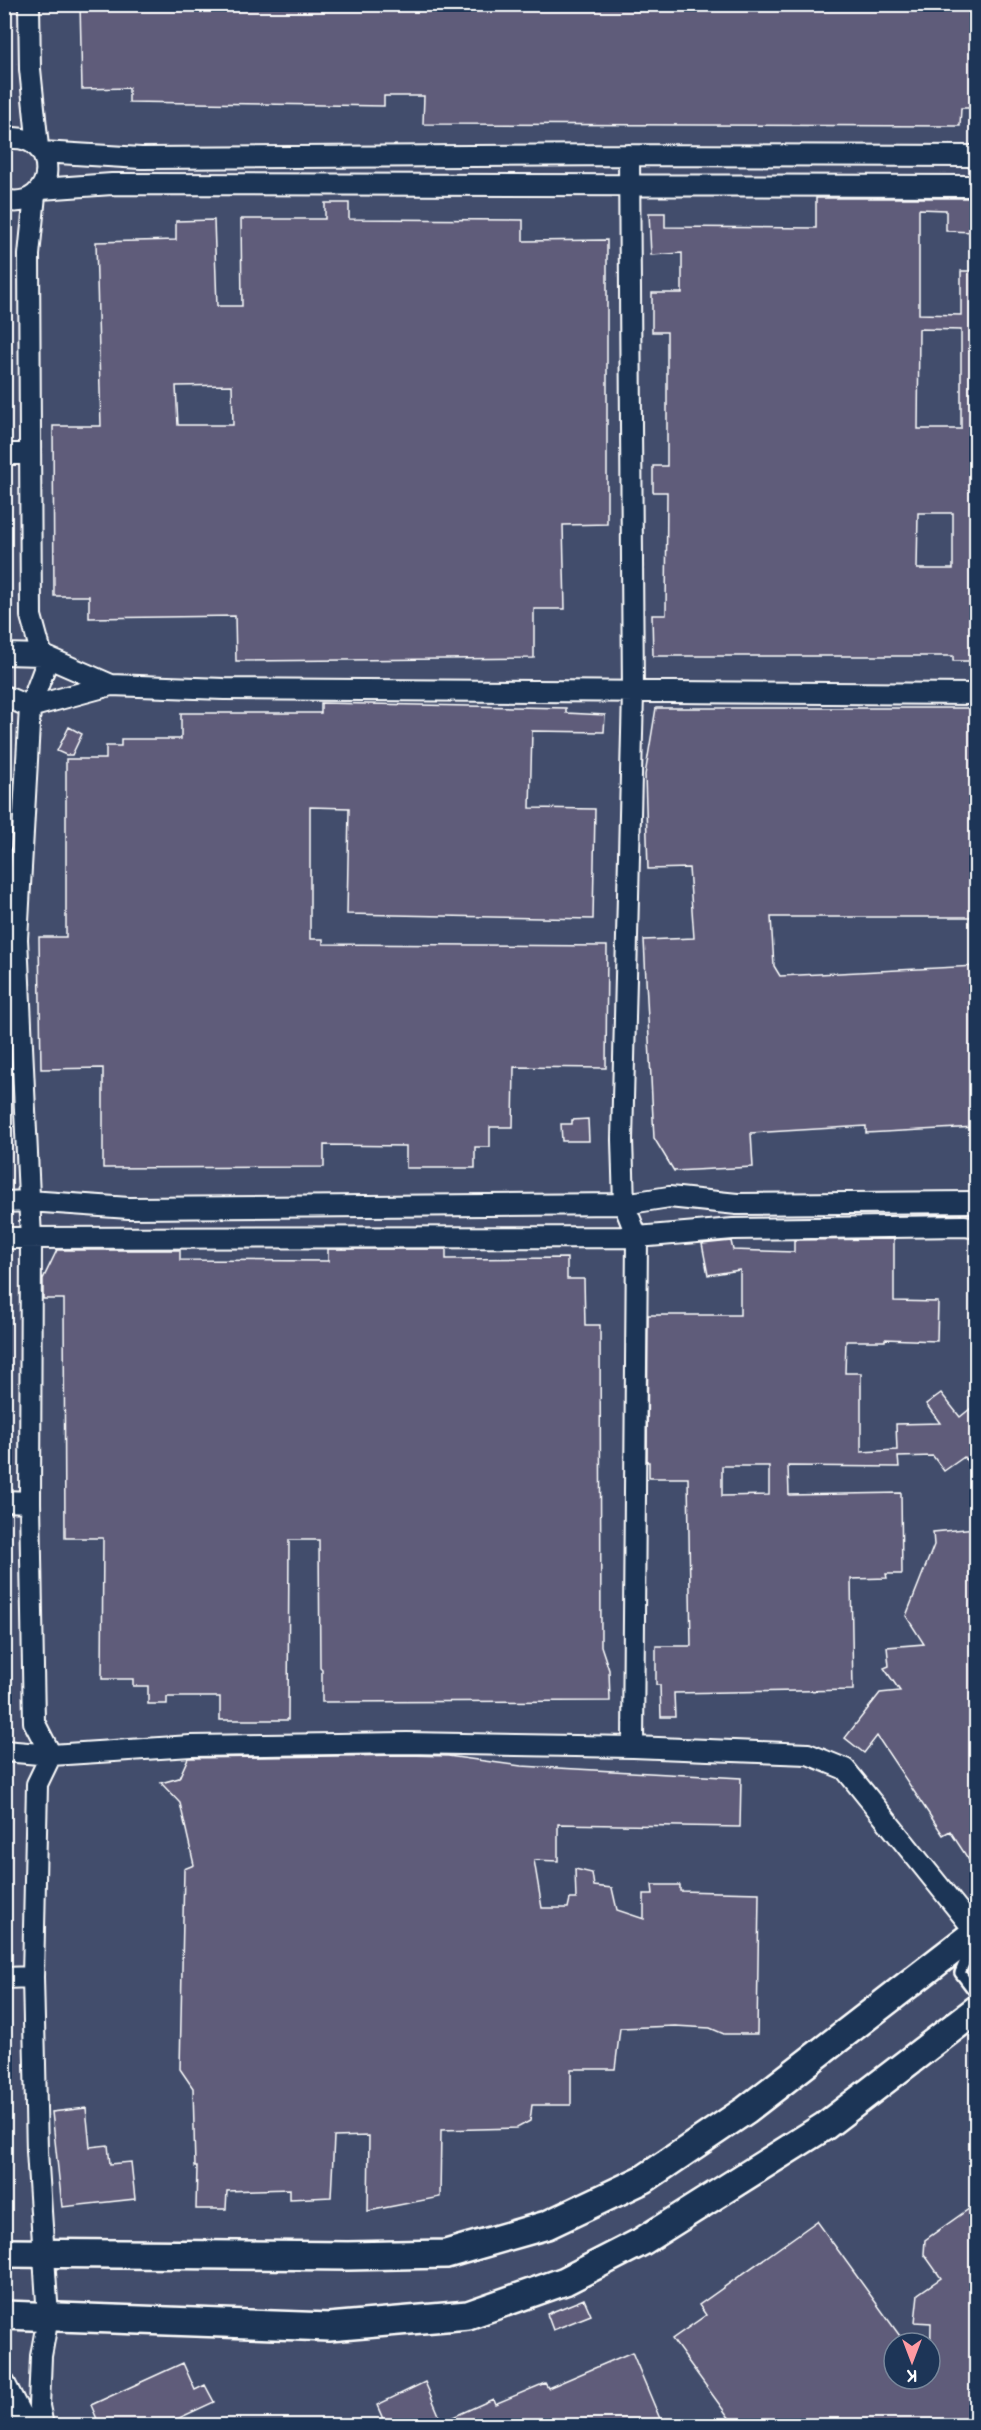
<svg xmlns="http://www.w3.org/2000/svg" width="981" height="2430" viewBox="0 0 981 2430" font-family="'Balsamiq Sans',sans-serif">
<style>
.built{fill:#424d6c;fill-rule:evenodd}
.building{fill:#5e5c7a;stroke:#fff;stroke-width:1.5;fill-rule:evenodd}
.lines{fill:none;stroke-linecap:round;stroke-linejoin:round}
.lane-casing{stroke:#fff;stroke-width:14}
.street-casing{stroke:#fff;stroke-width:24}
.secondary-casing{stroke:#fff;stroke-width:32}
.lane{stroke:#1d3557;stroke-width:9}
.street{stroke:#1d3557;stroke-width:20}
.secondary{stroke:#1d3557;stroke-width:27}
</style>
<rect width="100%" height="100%" fill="#304162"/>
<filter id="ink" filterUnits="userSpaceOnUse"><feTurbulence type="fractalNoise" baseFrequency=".0167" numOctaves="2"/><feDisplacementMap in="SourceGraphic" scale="12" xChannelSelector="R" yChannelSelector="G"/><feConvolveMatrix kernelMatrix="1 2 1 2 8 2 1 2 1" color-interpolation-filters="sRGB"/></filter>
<g filter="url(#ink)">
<!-- built -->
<path class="built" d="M5,5h971v2420l-971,1zM894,2343h36v36h-36z"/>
<!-- building -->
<path class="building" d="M80,4h896v104h-15l-1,18 -537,-2 1,-28h-40v10l-255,-4v-14l-47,1z
M816,198h160v34l-30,-1v-21l-27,-1v105l42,1v-44h15v390h-23v-5h-300l-1,-41h14l1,-123h-14v-26h14v-134h-15v-39h30v-40l-31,2 -2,-42h16v14l151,1zM919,329l42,1v99h-43zM918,513h35v56h-36z
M325,203h24v16l174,1v21l84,-1v284l-44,1 2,84h-31v49l-298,3 -1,-45 -146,2v-22h-35l-1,-170h48l-5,-184 80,-2v-19l38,-1 3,86h25l-1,-87h84zM232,385l1,40h-55l-2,-39z
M321,703l245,5v5l39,2 -1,17 -72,-1 -2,77 65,1 -2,110 -246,-5 2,-106 -39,-1v132h13v5l284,2 -1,122 -92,-1 -1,60h-23v20h-15v21h-69v-22l-82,-1v22l-221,1v-100l-62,1 -2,-132h27v-178h40v-13h15v-7h60v-26h140z
M656,708h320v209h-205l3,49 6,10 196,-10v161l-110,6v-7l-115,7 2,34 -79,4 -20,-33 -10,-198 50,-2 -5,-70 -41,1 -3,-94z
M69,727l13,7 -10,21h-6l-9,-4z
M588,1119l1,22h-27l-1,-17h11v-4z
M894,1239v62l44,1 -1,39 -52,-2v2h-39l-1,32h16v79l36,-2 -1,-26 44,-1 -14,-19 15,-11 19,24 16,-13v70l-12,-17 -20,14 -11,-15 -35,1 1,10 -111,-1 1,29 112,-2 1,81h-16l1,4 -36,1 2,111 -179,3 1,24h-14l-1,-32h-4v-39h35l-3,-168h-39v-16h-2l1,-147h92v-45l-32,5 -6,-31 29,-3 2,9 61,2v-12zM722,1466h47v29l-47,1z
M328,1249h118v10l121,-1v21h17l1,46h15l1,321 8,24 1,31 -288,1v-32l-2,-2 -1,-128h-30l-1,180h-68v-23h-53v7h-19v-18h-15v-7h-31l1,-141h-38l-1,-239h-21v-20l14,-29h123v10l148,1z
M976,1528v343l-26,-40 -7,4 -66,-99 -13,17 -19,-15 35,-45 20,-2 -16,-23 5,-2 -2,-19 37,-3 -18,-28 28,-71 -1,-13z
M407,1755l41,1 73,10 220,12 -1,49 -182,-3v37l-24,-1 8,48h26l2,-9h6l-1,-30 17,4 2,13 18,2 5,22 27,9v-25h9l-1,-9h28v6l79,2 -2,141h-33l-14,-6 -35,-2 -55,2 -5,41h-44v36h-39l-2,16 -13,7 -76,2 -1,67 -72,14 1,-75 -35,1 -3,60 -41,2v-10l-63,2 -1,18h-30l1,-42h-2l-2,-79 -13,-19 4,-200 10,-4 -14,-62 -19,-20 18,-5 9,-20z
M86,2108l4,39 18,-2 2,19 21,-2 4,37 -73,8 -10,-95z
M976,2204v222h-241l-63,-87 34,-24 -7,-10 118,-84 88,122h-11v36h36l1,-56 -16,-1 3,-28 23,-16 -17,-24 1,-14z
M584,2299l7,16 -38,15 -6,-16z
M632,2352l31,74h-277l-9,-21 48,-23 17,40 51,-23 2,5 50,-21 3,5z
M183,2363l12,27 10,-5 9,17 -52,24h-62l-9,-21z"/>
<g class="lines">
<!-- lane casing -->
<g class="lane-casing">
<path id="lane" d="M971,1946l-11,27 16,21"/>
</g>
<!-- street casing -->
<g class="street-casing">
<path id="street" d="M29,4l1,65 8,78
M4,139c58,-11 55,74 0,61
M42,152l99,6 488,-3 347,1
M629,155l4,538 -11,447 2,64 13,33 -4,510
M41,189l71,-5 864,2
M35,195l-6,60 2,361 14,51 -15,40 -13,232 14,300 -1,263 4,220 17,33 -14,29 -4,193 4,174 11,166 -7,39 -2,50 4,20
M4,454h26
M4,654l38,1 69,30
M4,696l26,11 81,-22 113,4 752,5
M4,1202l25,-1 100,7 495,-4 45,-7 68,7 239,-2
M4,1238l633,-1 96,-8 232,-3 11,2
M4,1501l26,1
M4,1751l47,4 140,-9 216,-3 226,4 175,7 37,15 131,163
M4,1978l29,-1
M4,2382l16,31 9,13"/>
</g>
<!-- secondary casing -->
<g class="secondary-casing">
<path id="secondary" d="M4,2253l344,3 98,-2 101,-29 97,-46 102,-69 230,-178
M4,2315l325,12 139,-12 97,-34 76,-39 184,-116 151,-116"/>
</g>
<!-- lane -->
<use href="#lane" class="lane"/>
<!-- street -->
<use href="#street" class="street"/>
<!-- secondary -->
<use href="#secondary" class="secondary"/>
</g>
</g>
<!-- margin -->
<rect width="981" height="2430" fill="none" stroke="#1d3557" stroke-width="24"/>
<rect x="12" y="12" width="957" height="2406" fill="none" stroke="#fff" stroke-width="2" filter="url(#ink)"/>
<!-- north arrow -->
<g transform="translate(912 2361) rotate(180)"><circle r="28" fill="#1d3557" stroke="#77869a" stroke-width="1.5"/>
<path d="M0-4.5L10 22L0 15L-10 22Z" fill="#ff9aa2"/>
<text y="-9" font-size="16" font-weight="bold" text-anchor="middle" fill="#ffffff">K</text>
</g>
</svg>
